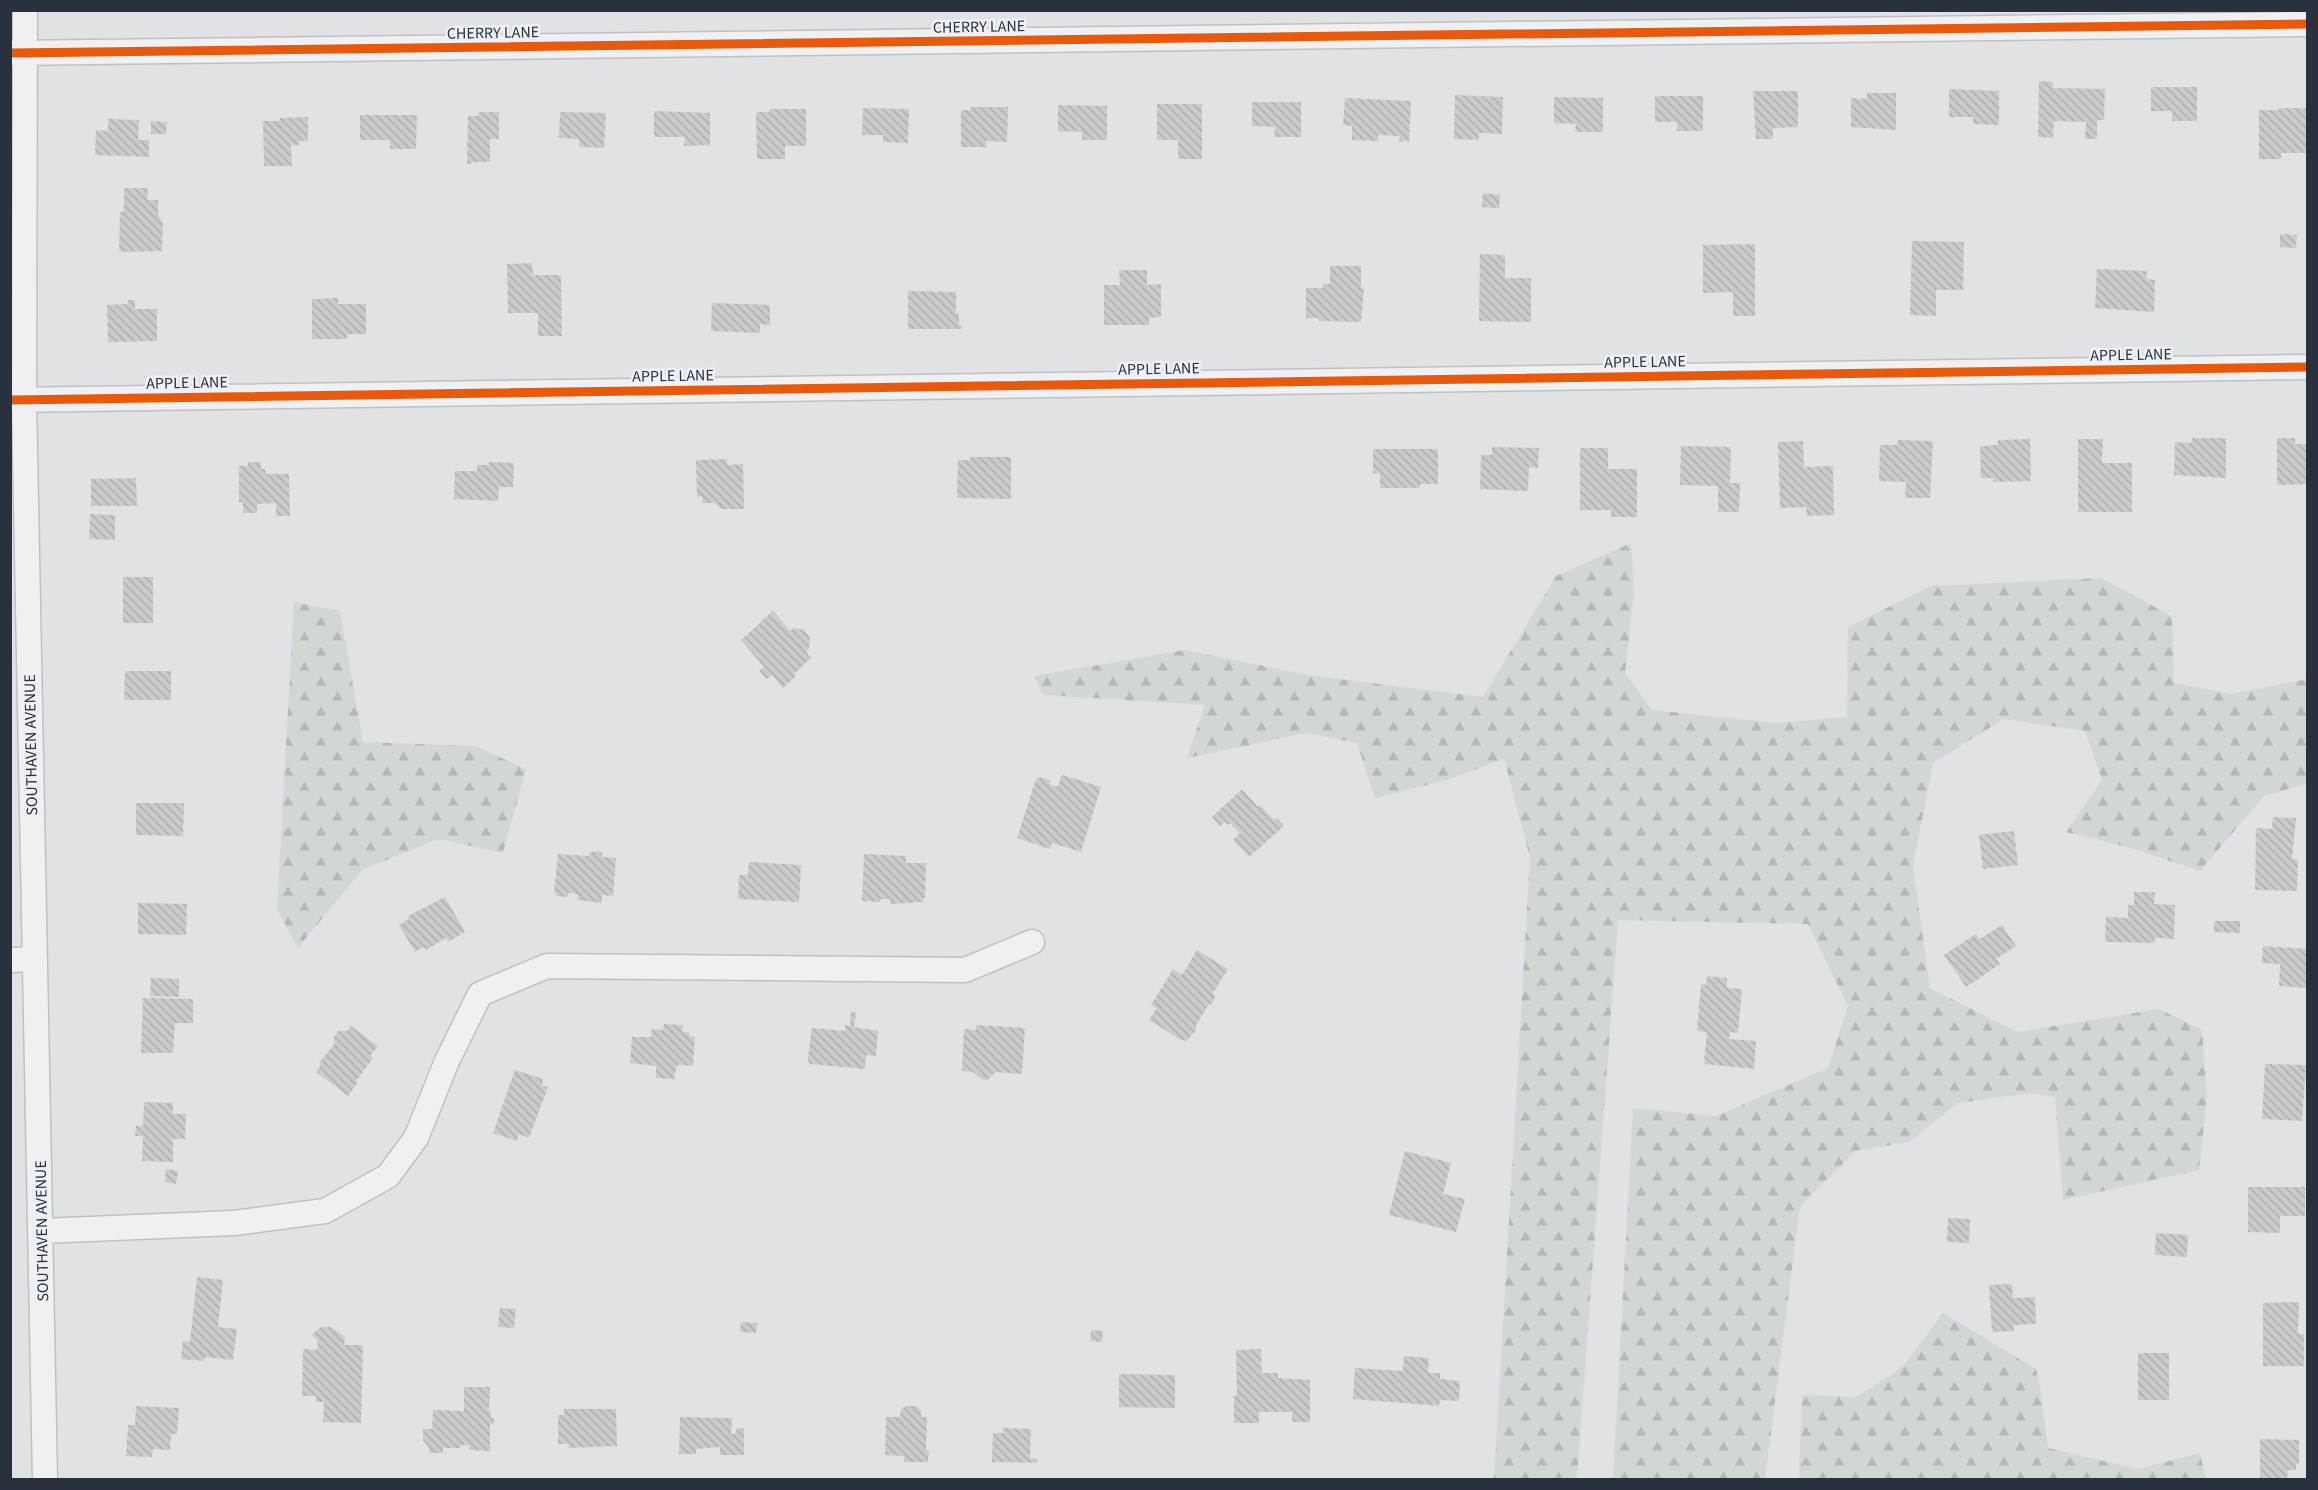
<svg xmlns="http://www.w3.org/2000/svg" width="2318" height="1490" viewBox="0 0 2318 1490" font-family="'Source Sans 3',sans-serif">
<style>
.forest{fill:url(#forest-firs)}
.building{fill:url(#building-back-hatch)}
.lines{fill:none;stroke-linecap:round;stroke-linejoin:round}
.minor-casing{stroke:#bec0c3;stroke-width:27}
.minor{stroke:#f0f0f2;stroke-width:24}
.cycleway-casing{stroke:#eef1f5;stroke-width:13}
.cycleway{stroke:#e8590c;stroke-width:9}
.labels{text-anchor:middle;stroke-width:5;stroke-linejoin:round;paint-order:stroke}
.street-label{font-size:16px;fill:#28313d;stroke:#eef1f5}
</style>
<defs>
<pattern id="forest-firs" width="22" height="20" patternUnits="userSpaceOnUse" patternTransform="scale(1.5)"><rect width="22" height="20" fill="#d1d8d1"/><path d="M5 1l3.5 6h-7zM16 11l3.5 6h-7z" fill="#b3bab4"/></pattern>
<pattern id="building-back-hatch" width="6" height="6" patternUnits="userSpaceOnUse" patternTransform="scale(1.5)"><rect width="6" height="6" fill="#c8cacd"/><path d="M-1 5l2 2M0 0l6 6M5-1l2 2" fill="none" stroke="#acaeb1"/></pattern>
</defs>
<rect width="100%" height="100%" fill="#e0e2e5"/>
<!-- forest -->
<path class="forest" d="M1631,543l3,49 -9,81 27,37 123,13 72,-6 1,-90 83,-41 170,-8 71,38 2,67 57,11 76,-15v104l-44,14 -63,74 -73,-24 -61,-15 36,-52 -17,-49 -81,-12 -71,44 -20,103 17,122 87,44 142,-23 43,21 5,67 -8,73 -136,30 -8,-103 -24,-4 -73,10 -49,39 -53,9 -56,55 -35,273h-152l20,-371 83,8 112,-48 20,-62 -40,-82 -190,-4 -41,559h-83l36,-621 -26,-99 -57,21 -72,18 -18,-55 -51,-10 -119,25 18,-53 -162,-10 -9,-19 151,-26 123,25 175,22 73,-121z
M294,602l46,9 23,131 112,4 51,23 -23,84 -64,-14 -77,31 -64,78 -21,-39z
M1943,1313l93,56 4,17 8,62 90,21 62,-16 6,26h-407l3,-84 53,2 35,-21 15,-12z"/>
<!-- building -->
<path class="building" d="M2039,81l14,1v6l52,1 -1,31h-7v19h-12l1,-17 -32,-1 -1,17 -15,-1z
M2151,87h46v34h-25v-10h-21z
M1949,89l50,2v34l-26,-1v-7h-24z
M1753,91h45v36l-25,1v11h-17z
M1867,93h29v37l-45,-3v-29l16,1z
M1455,95l48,2 -1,37 -23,-1v7l-25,-1z
M1655,96h48v35h-26v-9h-22z
M1554,97l49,1v34h-28l1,-8 -22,-1z
M1345,98l66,3 -2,41 -10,-1 1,-5 -22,-1v6l-26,-1v-14l-9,-1z
M1252,102h49v35h-27l1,-10 -23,-1z
M1157,104h45v55h-24v-19h-21z
M1058,105l49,1v34h-25v-8l-24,-1z
M971,107h37l-1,35 -21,-1v6h-25v-37h10z
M863,108l46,1 -1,34 -25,-1v-7h-21z
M2279,108h29v45h-27v6h-22v-49h20z
M770,109h36v37h-21v13h-28l-1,-47h13z
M654,111l56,2v32l-26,1 1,-9h-31z
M479,112h20v27h-9v23h-19v2h-4l1,-48h11z
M560,112l46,1 -2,35 -25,-1v-8l-20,-1z
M360,115h57l-1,34h-26v-9h-30z
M308,117v24h-9v4h-8l1,21h-28l-1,-45h16l1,-3z
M108,119l31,1 -1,20h11v17l-54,-2 1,-25 12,1z
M151,121l16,1 -1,12h-15z
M124,188h24l-1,12h11v15l5,8 -1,28 -43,1 1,-40h4z
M1483,193l17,2 -1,13 -17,-1z
M2280,234l17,1 -1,13 -16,-1z
M1912,241l52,1 -1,48h-27v26l-26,-1z
M1755,244v72h-22v-24l-30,1v-48z
M1480,254l25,1v23h26v44l-52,-1z
M532,263l1,12h28l1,61h-24v-23h-30l-1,-49z
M1330,266h31v22l3,1 -3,33 -42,-1v-3h-13v-30h17v-4h7z
M2097,269l50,2 -1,8 9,1 -1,32 -59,-4z
M1119,270h28v15l14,-1v33l-12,1v7h-45v-40h16z
M908,291l48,1v21h3v12l3,1v3h-54z
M338,298v6h28v30h-19v5h-35v-40z
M128,300h7v9h22v32l-49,1 -1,-37 20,-1z
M712,303l58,2v20l-10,-1v9l-49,-2z
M2192,438h34v40l-52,-3 1,-33 16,1z
M2277,438h18v6h13v40l-31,1z
M2030,439l1,42 -38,1v-4h-12l-1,-32 18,-1v-5z
M2078,439h25l-1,24h30v49h-54z
M1898,440l35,1 -3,57h-25l1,-16 -27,-1 1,-36h17z
M1803,441l1,26 29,-1 1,49 -27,1 -1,-9 -26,1 -2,-66z
M1681,446l50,1 -1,36h10l-1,29h-21v-26l-38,-1z
M1492,447l47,1 -1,20 -9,-1 -1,24 -48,-2 1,-34h11z
M1580,448h28v21h29v48h-26v-7h-31z
M1373,449h65v35h-18v4h-40v-15l-7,1z
M970,457h41v42l-54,-1 1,-38h12z
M727,459v6l16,-1 1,45h-23l-6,-6h-13v-7l-5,1 -1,-37z
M248,462h13v7h4l1,5h23l1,42h-14v-13l-19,1v9h-14v-11h-4v-36h9z
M489,462l25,1 -1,24h-14l-1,14 -44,-2 1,-28h22v-6h12z
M136,478l1,28h-46v-27z
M90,514l25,1v25l-26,-1z
M123,577h30v46h-30z
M773,611l17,20 4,-3 10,2 6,8 -1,10 -3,4 5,6 -17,16 2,2 -13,12 -11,-13 -5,4 -8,-8 5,-4 -23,-27z
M125,671h46v29h-47z
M1063,775l38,12 -20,65 -29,-9 -2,6 -33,-11 19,-59 5,-2 9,3 -1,4 9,3 3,-11z
M1242,789l16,18 2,-2 14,15 3,-2 7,8 -35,31 -16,-17 7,-7 -10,-10 -2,2 -3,-3 -5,4 -8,-9z
M136,803h48l-1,33 -47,-1z
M2273,817l23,1 -4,41h6l-1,32 -42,-1 1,-62 16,1z
M2014,831l4,34 -35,4 -4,-34z
M595,851l6,1 2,5 13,1 -3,38 -11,-1v8l-25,-3 1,-6 -10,-1v4l-12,-1 1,-3h-3l4,-39 31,2 1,-3z
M864,854l42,2v7h20l-1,35h-2v4l-33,2v-5h-10v3l-18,-1z
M749,862l52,3 -2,37 -61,-3 1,-24h9z
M2134,892h21l-1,12 21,1 -1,34 -19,-1v5l-50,-1 1,-25 22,1v-13h6z
M445,897l20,35 -17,10 -2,-4 -20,12 -2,-3 -9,5 -16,-27 10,-6 -1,-3z
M138,903l49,1 -1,31 -48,-1z
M2214,921h26v12l-26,-1z
M2002,925l14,21 -20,13 4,5 -34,23 -22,-32 32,-21 4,5z
M2263,946l45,3 -2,39 -27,-2 1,-22 -18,-1z
M1197,950l31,19 -15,24 2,4 -4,8 -2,-1 -13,21v5l-9,11 -6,-1 -32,-20 8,-12 -6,-3 22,-36 9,6z
M1707,976l20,2v10l15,1 -4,44 -8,-1 -1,7 27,2 -2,28 -50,-5 3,-32 -10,-1 4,-47 5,1z
M151,978l28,1v18l-29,-1z
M143,998l50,1v24h-18l-2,30h-32z
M851,1012h5l-2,15 24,4 -2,25 -10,-1 -1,14 -56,-5 -1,-6 4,-30 33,3v-6l5,1z
M664,1024l19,1 -1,7h7v4l6,1 -2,29 -16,-1 -3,14 -18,-1v-12l-26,-3 2,-26h19l1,-8 11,1z
M976,1025l49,3 -3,46 -26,-2 -9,8 -5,-1 -9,-7 -11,-1 2,-42 12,1z
M351,1026l27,20 -8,10 3,2 -17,23 2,1 -10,14 -32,-24 5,-7 -2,-2 16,-20 -1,-6 4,-6h9z
M2265,1064l41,1 -4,56 -40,-2z
M515,1070l28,9 -1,6 6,2 -19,51 -10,-4 -2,7 -24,-8z
M144,1102l29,1v11h13l-1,25h-12v23l-31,-1 1,-25h-8l1,-10h7z
M1405,1151l46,12 -8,31 22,5 -9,33 -67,-17z
M166,1169l12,2 -2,13 -11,-2z
M2248,1187h57v29h-25v17l-32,-1z
M1948,1218l22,1 -1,24 -22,-1z
M2156,1233l32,2 -1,22 -32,-2z
M197,1277l26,3 -5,47 19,2 -4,31 -28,-3 -1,4 -23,-2 2,-18 7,1z
M2012,1284l1,14 22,-1 1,27 -22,1v6l-22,1 -3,-47z
M2299,1302l-1,32h6v32h-41v-63z
M500,1308l16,1 -2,19 -16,-1z
M741,1322l16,1 -1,10 -16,-1z
M321,1327h10l14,10 -1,8h19l-2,78 -38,-1 1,-20h-8v-6h-14l1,-47 14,1 1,-9 -6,-6z
M1091,1330l12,1 -1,11 -12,-1z
M1261,1349l1,24h16v5l32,2v42h-18v-10h-33v11h-25v-27h3l-1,-46z
M2138,1353h31v47h-31z
M1404,1356l25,2 -1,15h12v6l20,2 -1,20 -19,-1 -1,6 -86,-7 2,-31 48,3z
M1119,1374l56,1v33l-56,-1z
M464,1387h26l-1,24 2,1v6h3v6h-4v27l-21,-1v-5h-8l-1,3h-17v5h-14v-5l-6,-8v-11h9l1,-19 31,1z
M136,1406l43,2 -2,26h-6l-1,16 -17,-1 -1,8 -26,-1 2,-31h7z
M906,1406h11l4,5v6h6l-1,33 3,1 -1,11h-24v-6l-19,-1 1,-38h14l1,-8z
M564,1409h52l1,37 -48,2v-4h-11v-29h6z
M680,1417l52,1 -1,16h4l2,-6h7v27h-24v-8l-24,2v5h-17z
M1003,1428l28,1 -1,29 7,1v4l-45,-1 1,-29h10z
M2260,1439l39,1v24h-3v6h-8l-1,10h-27z"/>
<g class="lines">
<!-- minor casing -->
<g class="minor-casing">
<path id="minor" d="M25,10l-1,389 21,1081
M10,53l2298,-29
M10,400l2298,-33
M10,960l25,-1
M42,1231l192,-8 91,-12 63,-35 28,-38 31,-77 33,-67 67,-28 418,4 67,-28"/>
</g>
<!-- minor -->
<use href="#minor" class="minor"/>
<!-- cycleway casing -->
<g class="cycleway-casing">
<path id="cycleway" d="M10,53l2298,-29
M10,400l2298,-33"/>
</g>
<!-- cycleway -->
<use href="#cycleway" class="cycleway"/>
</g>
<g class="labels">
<!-- street labels -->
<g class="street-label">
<text transform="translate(979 26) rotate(-1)" y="6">CHERRY LANE</text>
<text transform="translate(493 32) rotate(-1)" y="6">CHERRY LANE</text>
<text transform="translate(2131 354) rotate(-1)" y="6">APPLE LANE</text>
<text transform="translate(1645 361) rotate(-1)" y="6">APPLE LANE</text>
<text transform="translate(1159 368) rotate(-1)" y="6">APPLE LANE</text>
<text transform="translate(673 375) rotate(-1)" y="6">APPLE LANE</text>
<text transform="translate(187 382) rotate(-1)" y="6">APPLE LANE</text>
<text transform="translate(30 745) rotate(-91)" y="6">SOUTHAVEN AVENUE</text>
<text transform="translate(41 1231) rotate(-91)" y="6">SOUTHAVEN AVENUE</text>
</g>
</g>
<!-- border -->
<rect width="2318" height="1490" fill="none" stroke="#28313d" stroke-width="24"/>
</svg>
